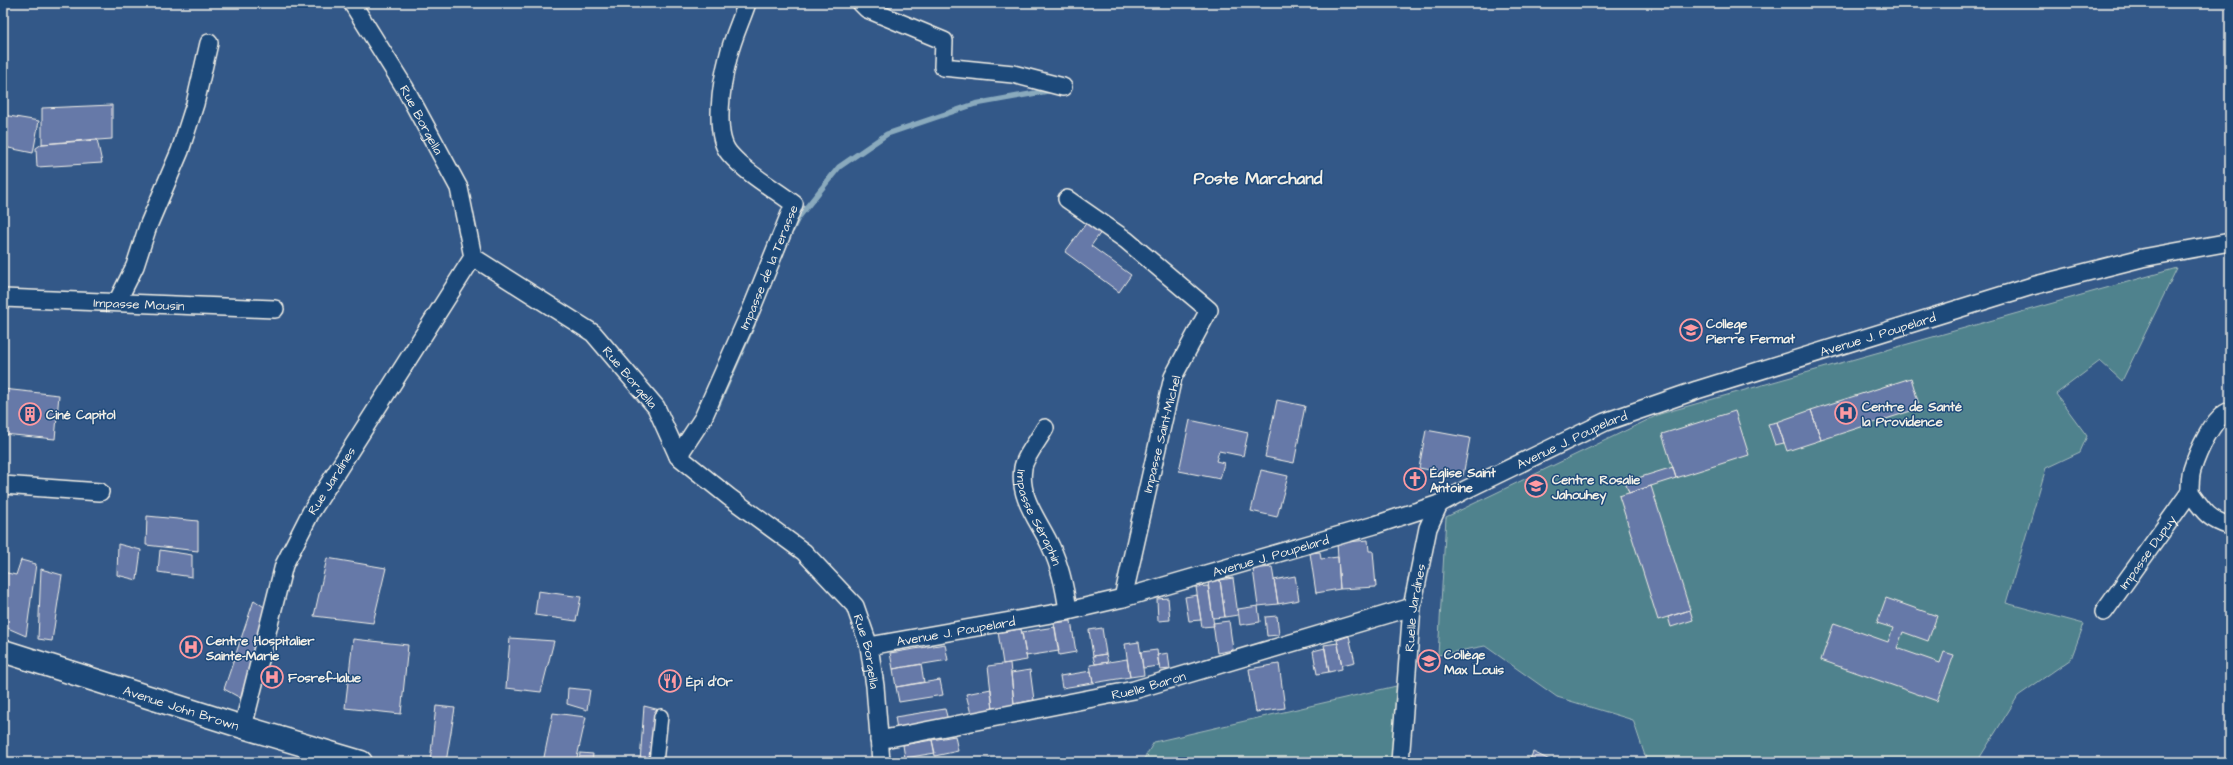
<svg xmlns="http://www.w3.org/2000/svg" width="2233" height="765" viewBox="0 0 2233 765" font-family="'Architects Daughter',sans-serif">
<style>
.green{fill:#50828d;stroke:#a2baba}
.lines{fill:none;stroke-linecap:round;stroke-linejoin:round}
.stream{stroke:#8aaabd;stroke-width:5.5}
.building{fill:#6679a8;stroke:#f4f1e8}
.pedestrian-casing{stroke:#f4f1e8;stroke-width:16}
.minor-casing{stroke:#f4f1e8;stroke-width:20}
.secondary-casing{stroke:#f4f1e8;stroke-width:25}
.pedestrian{stroke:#1f4a7a;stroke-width:13}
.minor{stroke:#1f4a7a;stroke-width:17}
.secondary{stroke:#1f4a7a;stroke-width:22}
.labels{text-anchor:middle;stroke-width:3;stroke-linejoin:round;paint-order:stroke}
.street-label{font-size:13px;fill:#f4f1e8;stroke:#1f4a7a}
.poi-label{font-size:13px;font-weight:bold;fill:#f4f1e8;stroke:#1f4a7a;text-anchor:start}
.district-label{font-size:17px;font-weight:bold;fill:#f4f1e8;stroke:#1f4a7a}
</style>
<rect width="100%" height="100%" fill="#335888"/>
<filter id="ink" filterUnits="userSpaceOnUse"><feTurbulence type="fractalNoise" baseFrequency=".025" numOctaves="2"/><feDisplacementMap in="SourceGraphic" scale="8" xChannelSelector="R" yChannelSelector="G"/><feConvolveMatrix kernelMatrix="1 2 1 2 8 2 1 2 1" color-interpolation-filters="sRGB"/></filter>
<g filter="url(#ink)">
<!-- green -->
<path class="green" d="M2177,268l-55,113 -22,-20 -44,33 31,42 -7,16 -34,16 -40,135 78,21 -13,35 -53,37 -41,66h-330l-14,-42 -76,-23 -72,-51 -47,9 8,-138 214,-103z
M1405,684l-8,78h-255l12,-20z"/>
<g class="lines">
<!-- stream -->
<path class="stream" d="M792,230l6,-12 41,-51 48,-33 88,-30 78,-14
M716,409l37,-84"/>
</g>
<!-- building -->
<path class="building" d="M112,105v34l-70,5v-36z
M3,115l36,6 -6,32 -29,-6 -1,3z
M97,139l5,24 -65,4 -1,-19 6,-4z
M1090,218l14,10 -13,18 40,29 -12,17 -54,-40z
M1911,378l9,30 -99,32 -10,-30z
M3,389l56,6 -4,44 -52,-5z
M1277,400l28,6 -11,57 -29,-6z
M1811,410l10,30 -34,11 -10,-29z
M1735,411l14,44 -73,23 -14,-44z
M1190,420l58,13 -5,23 -24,-5 -3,10 8,2 -4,16 -41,-8z
M1777,422l7,21 -9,2 -7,-21z
M1426,430l44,8 -7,38 -44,-8z
M1673,467l3,11 -47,15 -4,-11z
M1261,470l27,6 -11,41 -26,-6z
M1651,486l39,124 -32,10 -39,-124z
M147,516l51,5v30l-52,-6z
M1368,540l1,11h4l3,36 -36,2 -3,-46z
M118,544l23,6 -4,30 -20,-5z
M160,550l32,5v22l-34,-5z
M1320,552l1,7 17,-2 2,32 -24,4 -6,-40z
M327,558l59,10 -13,55 -59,-7z
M21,560l15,4 -10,72 -23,-10v-54l13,3z
M1272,567l6,37 -20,2 -5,-37z
M41,569l21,6 -10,66 -14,-2z
M1295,576l4,24 -21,4 -4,-24z
M1233,578l5,37 -13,2 -5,-37z
M1220,580l5,37 -12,1 -5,-36z
M1208,586l6,40 -12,1 -6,-40z
M538,591l43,6 -5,24 -41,-6z
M1197,595l4,25 -12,1 -4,-24z
M1168,598l2,22 -12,1 -1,-22z
M1886,598l51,18 -9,25 -25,-9 -6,16 43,15 4,-11 10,3 -17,46 -116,-41 13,-37 54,19 5,-14 -16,-5z
M254,600l16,11 -24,90 -22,-12z
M1258,606l2,16 -20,3 -2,-16z
M1690,610l3,10 -22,7 -3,-10z
M1277,616l2,19 -12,1 -2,-19z
M1071,621l5,31 -17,3 -5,-32z
M1229,621l4,29 -16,3 -4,-30z
M1055,627l4,24 -33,5 -4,-24z
M1102,628l4,26 -13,2 -4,-26z
M1021,629l6,31 -24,4 -5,-32z
M1349,636l6,26 -13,3 -5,-25z
M510,638l44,3 -13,51 -35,-4z
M353,639l55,6 -7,69 -56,-6z
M1139,642l5,33 -14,2 -5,-33z
M1338,643l4,26 -13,3 -5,-27z
M945,644l3,16 -55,9 -3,-16z
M1325,648l4,24 -12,2 -4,-23z
M1157,650l2,16 -16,2 -2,-16z
M1168,653l2,16 -10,1 -3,-15z
M1106,654l2,8 -13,2 -2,-8z
M1127,659l3,18 -37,6 -3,-18z
M1010,663l4,41 -21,6 -5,-44z
M921,664l3,18 -28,5 -3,-18z
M1279,664l6,44 -29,4 -7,-43z
M1030,670l4,30 -20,4 -3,-31z
M1091,671l2,12 -31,5 -2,-12z
M940,680l3,15 -44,7 -3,-15z
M568,688l22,2 -3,20 -20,-6z
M991,689l2,21 -22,4 -5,-20z
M436,706l19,2 -9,54h-16z
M644,706l16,4 -8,52h-12z
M945,709l3,11 -51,9 -2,-12z
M553,713l33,4 -10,45h-33z
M955,736l3,15 -23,5 -3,-16z
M932,740l3,13 -30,5 -2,-13z
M1533,752l21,10h-25z
M580,753l13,1 -1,8h-13z
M990,759v3h-14z"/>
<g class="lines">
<!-- pedestrian casing -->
<g class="pedestrian-casing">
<path id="pedestrian" d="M656,762l5,-46"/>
</g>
<!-- minor casing -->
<g class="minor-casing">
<g id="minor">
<path id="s1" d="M352,3l53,85 54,100 14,69 120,76 63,74 22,49 51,41 75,55 51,54 14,40 6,40 6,76"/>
<path d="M861,3l6,6 77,32 -1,26 70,7 50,13"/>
<path d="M1067,199l59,41 83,70 -36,67 -50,221"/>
<path id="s2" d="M3,298l272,11"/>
<path d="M117,302l18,-36 13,-40 32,-75 15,-47 14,-61"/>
<path d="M2230,411c-17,5 -33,43 -38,59 -2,7 -2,15 -2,22 13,18 17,27 40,34"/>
<path id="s3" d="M1045,428c-5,10 -21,30 -22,40 -5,30 17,54 28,79 10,21 14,41 17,64"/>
<path id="s4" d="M678,456l25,-38 48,-108 43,-106c-21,-16 -47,-30 -65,-51 -16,-19 -7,-72 -1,-95 4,-19 13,-37 19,-55"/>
<path d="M3,485l97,7"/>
<path id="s5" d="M2104,612l86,-120"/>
<path id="s6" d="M869,646l199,-35 55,-13 252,-73 64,-21 26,-14 140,-68 92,-32 335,-104 110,-28 88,-16"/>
<path id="s7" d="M243,727l41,-162 27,-53 162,-255"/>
<path id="s8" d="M879,740l255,-50 278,-83"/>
<path id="s9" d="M1400,762l12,-155 16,-79 11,-24"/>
</g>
</g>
<!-- secondary casing -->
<g class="secondary-casing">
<g id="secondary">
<path id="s10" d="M3,651l240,76 118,35"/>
</g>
</g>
<!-- pedestrian -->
<use href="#pedestrian" class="pedestrian"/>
<!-- minor -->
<use href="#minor" class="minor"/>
<!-- secondary -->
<use href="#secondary" class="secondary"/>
</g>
</g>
<!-- icons -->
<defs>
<g id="school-ring" transform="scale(1.15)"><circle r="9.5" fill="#1f4a7a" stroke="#ff9aa2" stroke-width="1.5"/><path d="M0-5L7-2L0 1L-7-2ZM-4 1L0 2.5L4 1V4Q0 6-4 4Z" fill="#ff9aa2"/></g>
<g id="hospital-ring" transform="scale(1.15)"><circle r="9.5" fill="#1f4a7a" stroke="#ff9aa2" stroke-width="1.5"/><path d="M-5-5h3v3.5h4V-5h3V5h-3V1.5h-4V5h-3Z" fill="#ff9aa2"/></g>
<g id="building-ring" transform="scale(1.15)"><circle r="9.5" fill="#1f4a7a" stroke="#ff9aa2" stroke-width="1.5"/><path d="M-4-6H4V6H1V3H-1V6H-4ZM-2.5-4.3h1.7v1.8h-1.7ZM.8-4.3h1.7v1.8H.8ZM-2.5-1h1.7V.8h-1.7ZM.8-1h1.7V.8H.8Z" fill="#ff9aa2"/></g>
<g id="church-ring" transform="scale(1.15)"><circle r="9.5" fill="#1f4a7a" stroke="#ff9aa2" stroke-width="1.5"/><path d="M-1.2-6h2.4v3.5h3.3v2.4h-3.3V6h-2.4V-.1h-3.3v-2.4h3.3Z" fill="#ff9aa2"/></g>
<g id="restaurant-ring" transform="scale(1.15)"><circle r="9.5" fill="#1f4a7a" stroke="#ff9aa2" stroke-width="1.5"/><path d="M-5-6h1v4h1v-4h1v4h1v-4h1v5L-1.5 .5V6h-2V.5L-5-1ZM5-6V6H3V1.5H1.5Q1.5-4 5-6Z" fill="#ff9aa2"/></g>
</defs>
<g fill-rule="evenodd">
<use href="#school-ring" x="1691" y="330"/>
<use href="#hospital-ring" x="1846" y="413"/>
<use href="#building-ring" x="30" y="414"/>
<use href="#church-ring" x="1415" y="479"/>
<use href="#school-ring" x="1536" y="486"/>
<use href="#hospital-ring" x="191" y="647"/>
<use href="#school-ring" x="1429" y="661"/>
<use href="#hospital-ring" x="272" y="677"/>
<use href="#restaurant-ring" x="670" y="681"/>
</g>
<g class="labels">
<!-- street labels -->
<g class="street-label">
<text dy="5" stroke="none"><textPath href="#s1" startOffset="136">Rue Borgella</textPath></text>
<text dy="5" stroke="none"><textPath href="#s4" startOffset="210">Impasse de la Terasse</textPath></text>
<text dy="5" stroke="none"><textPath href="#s2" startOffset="136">Impasse Mousin</textPath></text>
<text dy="5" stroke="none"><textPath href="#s6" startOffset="1060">Avenue J. Poupelard</textPath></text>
<text dy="5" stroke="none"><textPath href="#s1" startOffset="484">Rue Borgella</textPath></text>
<text transform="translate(1161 434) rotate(-76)" y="5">Impasse Saint-Michel</text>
<text dy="5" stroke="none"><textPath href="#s6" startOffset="736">Avenue J. Poupelard</textPath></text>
<text dy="5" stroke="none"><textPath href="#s7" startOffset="264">Rue Jardines</textPath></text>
<text dy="5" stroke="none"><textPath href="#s3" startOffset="99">Impasse Séraphin</textPath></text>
<text dy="5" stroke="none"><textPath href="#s5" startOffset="74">Impasse Dupuy</textPath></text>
<text dy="5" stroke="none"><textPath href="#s6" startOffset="412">Avenue J. Poupelard</textPath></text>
<text dy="5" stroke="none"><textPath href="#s9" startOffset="155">Ruelle Jardines</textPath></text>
<text dy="5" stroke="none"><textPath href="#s6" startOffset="88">Avenue J. Poupelard</textPath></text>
<text dy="5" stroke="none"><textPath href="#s1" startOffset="857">Rue Borgella</textPath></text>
<text dy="5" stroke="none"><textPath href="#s8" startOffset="275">Ruelle Baron</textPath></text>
<text dy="5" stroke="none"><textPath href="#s10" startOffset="187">Avenue John Brown</textPath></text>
</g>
<!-- poi labels -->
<g class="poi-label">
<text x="1706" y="328">College<tspan x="1706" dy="15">Pierre Fermat</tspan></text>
<text x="1862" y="411">Centre de Santé<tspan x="1862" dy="15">la Providence</tspan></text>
<text x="46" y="419">Ciné Capitol</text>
<text x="1430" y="477">Église Saint<tspan x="1430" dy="15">Antoine</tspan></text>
<text x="1552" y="484">Centre Rosalie<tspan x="1552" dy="15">Jahouhey</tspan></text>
<text x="206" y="645">Centre Hospitalier<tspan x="206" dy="15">Sainte-Marie</tspan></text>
<text x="1444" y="659">Collège<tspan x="1444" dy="15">Max Louis</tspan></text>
<text x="288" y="682">Fosref-lalue</text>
<text x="686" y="686">Épi d’Or</text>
</g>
<!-- district labels -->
<g class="district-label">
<text x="1258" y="184">Poste Marchand</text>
</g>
</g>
<!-- margin -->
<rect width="2233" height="765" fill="none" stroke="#1f4a7a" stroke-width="16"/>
<rect x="8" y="8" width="2217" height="749" fill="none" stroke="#f4f1e8" stroke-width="1.5" filter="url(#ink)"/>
</svg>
